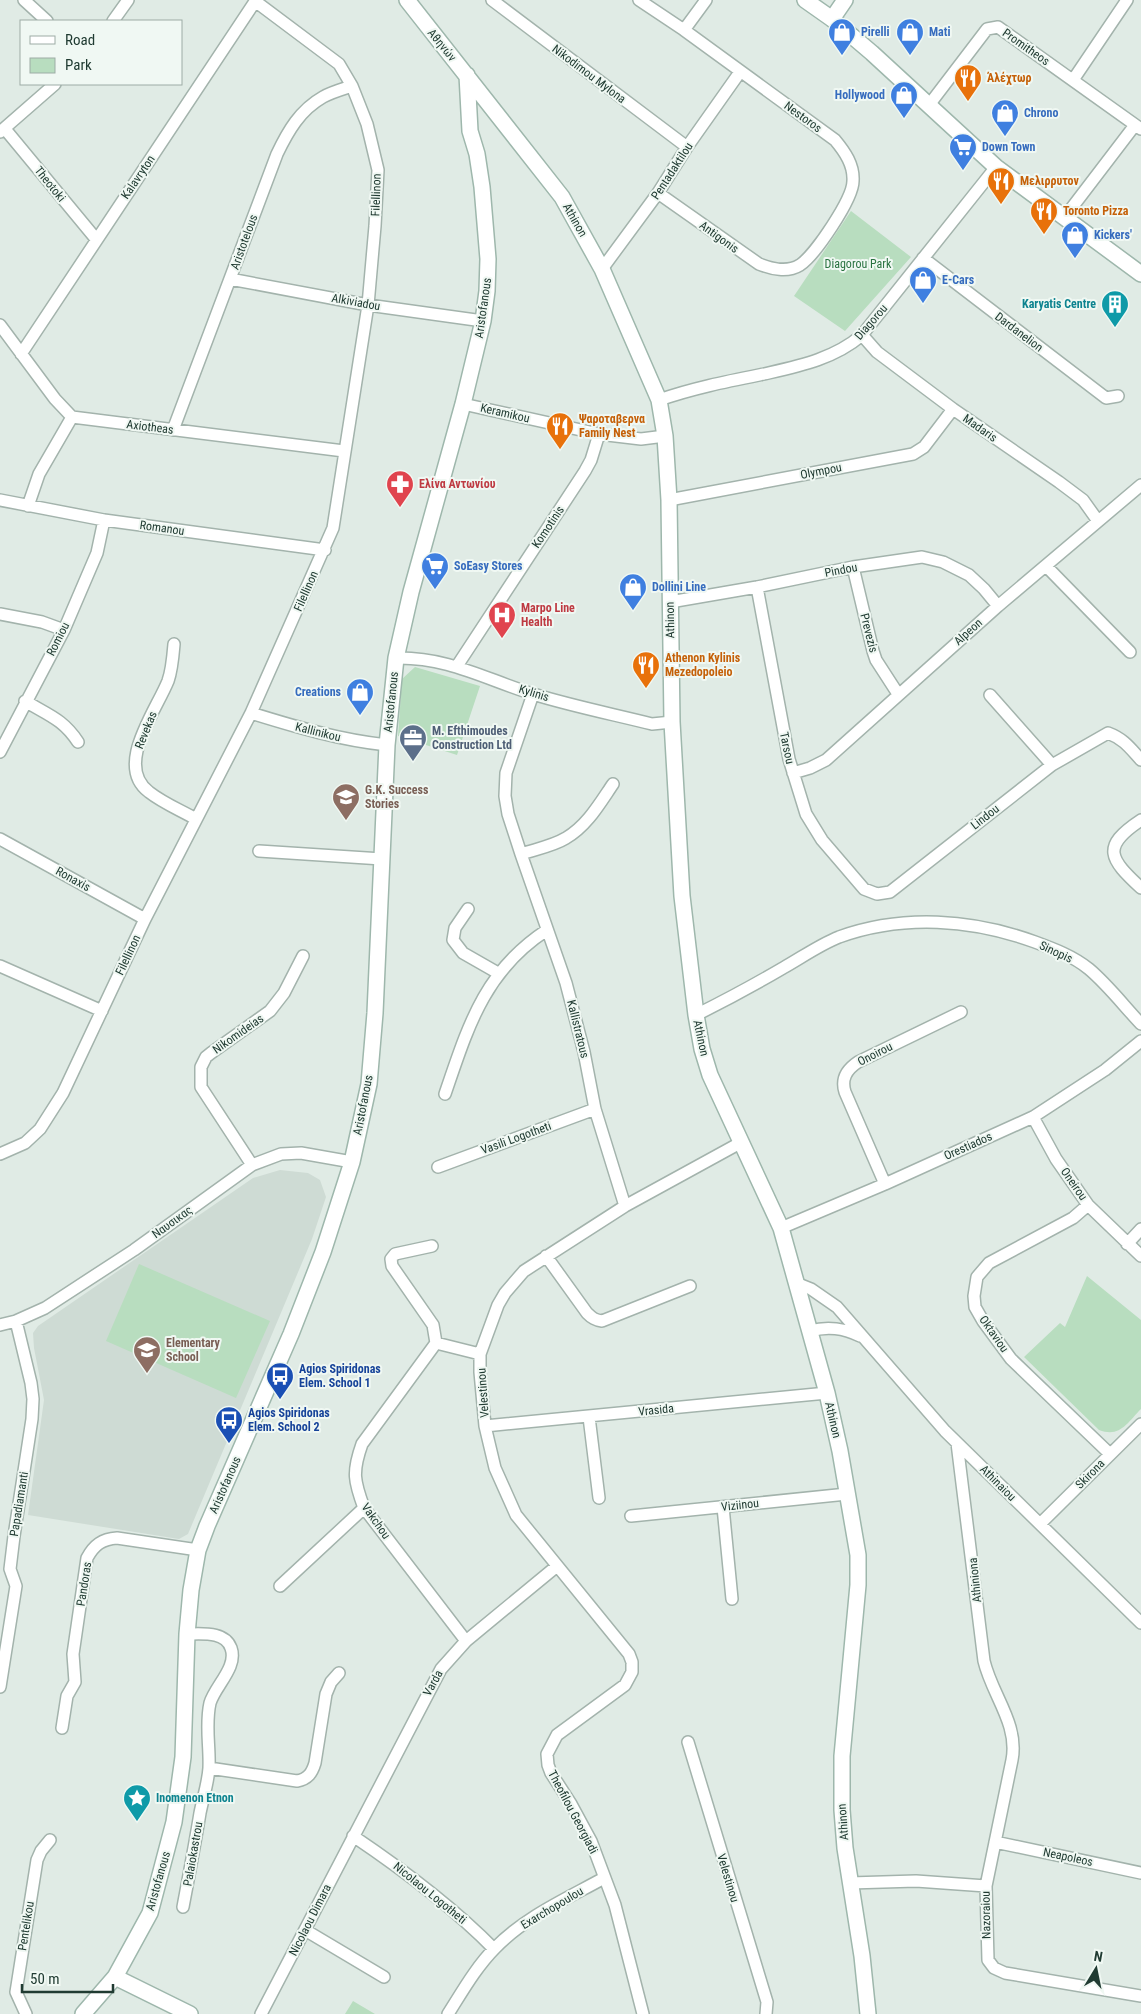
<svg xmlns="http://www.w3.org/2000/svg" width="1141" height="2014" viewBox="0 0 1141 2014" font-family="'Roboto Condensed',sans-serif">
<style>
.built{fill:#cedbd4}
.green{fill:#b8ddbf}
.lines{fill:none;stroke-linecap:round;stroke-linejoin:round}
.street-casing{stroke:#a3b3ac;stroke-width:14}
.secondary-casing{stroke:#9eb7ac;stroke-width:18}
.street{stroke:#fff;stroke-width:11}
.secondary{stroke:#fff;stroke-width:15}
.labels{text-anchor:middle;stroke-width:4;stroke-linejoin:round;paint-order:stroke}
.shop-label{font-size:12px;font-weight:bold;fill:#366cbe;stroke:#f0f8f3;text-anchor:start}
.street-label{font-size:12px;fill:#203b32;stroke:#f0f8f3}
.food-label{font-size:12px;font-weight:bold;fill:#c56008;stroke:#f0f8f3;text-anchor:start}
.park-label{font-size:12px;fill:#2a7341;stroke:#f0f8f3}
.culture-label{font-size:12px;font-weight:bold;fill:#0d838f;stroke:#f0f8f3;text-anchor:end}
.health-label{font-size:12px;font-weight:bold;fill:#be3a42;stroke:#f0f8f3;text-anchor:start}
.service-label{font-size:12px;font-weight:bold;fill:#4e5e75;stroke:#f0f8f3;text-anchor:start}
.education-label{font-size:12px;font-weight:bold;fill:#785e54;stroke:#f0f8f3;text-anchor:start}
.transit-label{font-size:12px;font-weight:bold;fill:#164399;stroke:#f0f8f3;text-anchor:start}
</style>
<rect width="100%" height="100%" fill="#e0ebe5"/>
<!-- built -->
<path class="built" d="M280,1170l28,3 12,7 6,17 -14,42 -124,295 -9,5 -151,-24 16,-115 -10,-52 -1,-15 5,-7 215,-148z"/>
<!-- green -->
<path class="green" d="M851,211l60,46 -66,74 -51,-35z
M415,667l65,19 -23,69 -59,-19 4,-57z
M139,1264l131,57 -34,77 -130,-57z
M1087,1276l54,44v89c-14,14 -21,29 -42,21l-75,-73 36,-34 5,4z
M353,2001l22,13h-30z"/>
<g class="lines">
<!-- street casing -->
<g class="street-casing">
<path id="street" d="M24,0l23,21
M492,0l195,147
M639,0l45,30 151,110c10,12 19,25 18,41 0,18 -38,74 -53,84 -13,8 -28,4 -41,-1l-101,-71
M113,21l15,-21
M684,30l22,-30
M1073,80l54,-80
M929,105l58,-76 11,-2 143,102
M5,129l91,110
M0,132l55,-48
M1064,218l71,-93
M923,258l183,140 12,-2
M602,269l56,-76 29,-46 53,-75
M230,279l138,26 115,16
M0,325l55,74 17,18 272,34
M862,335l15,17 76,57 106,73 24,18 15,21
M21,354l235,-354
M659,400c34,-12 70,-19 105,-26 35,-8 70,-15 98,-39l134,-168
M463,404l136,30 42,5 24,-3
M173,430l104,-276c11,-23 23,-44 46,-57 9,-5 20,-8 29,-11
M0,500l104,20 221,30
M669,500l244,-46 11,-7 29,-38
M28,506l11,-32 33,-57
M1046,566l84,86
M853,567l20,84 3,9 22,34
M757,587l32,172 17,55 16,26 42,49 13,5 13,-2 162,-127 56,-32c16,6 22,15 33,27
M670,602l87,-15 96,-20 69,-10 21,5 26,13 15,14 14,17
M0,614l42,8 22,8
M174,644c-1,12 -2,26 -6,37 -12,30 -54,85 -19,111 14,11 31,18 47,27
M396,658c52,-1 89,21 137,36 39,12 79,20 119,30l20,-2
M457,666l128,-195 6,-11 8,-26
M533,694l-27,79 -1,23 3,18 13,40 45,129 18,69 11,57 30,97
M990,695l62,70
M25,701c23,14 38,18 53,41
M251,713c45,14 89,27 136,32
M0,752l64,-122 33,-77 7,-33
M793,773l17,-5 16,-8 172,-154 143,-121
M1141,820c-41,27 -31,39 0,68
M0,839l145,80
M259,851l123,8
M521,854c15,-5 32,-8 45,-16 21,-12 34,-35 47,-54
M468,909l-13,19 -2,12 10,13 35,20
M0,966l102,45
M696,1015c30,-15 58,-30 87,-47 18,-10 36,-23 56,-31 64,-23 133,-18 196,5 19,7 38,14 54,27 19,16 35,37 52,55
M445,1094c23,-67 39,-123 102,-164
M1033,1117l23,42 32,46 53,51
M0,1154l25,-11 15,-14 23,-36 82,-174 106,-206 82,-185 35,-223 7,-79 3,-56 -11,-46 -15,-38 -13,-22 -84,-63
M252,1165l-51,-78v-20l5,-10 5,-4 59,-42 14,-18 19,-37
M438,1167l157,-58
M885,1184l-40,-92c-4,-13 1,-22 13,-30l103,-50
M1088,1205l-15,13 -84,45 -12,14 -3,19 1,11 8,14 28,38 99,95
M781,1228l104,-44 148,-67 72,-47 36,-29
M1127,1244l14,-15
M432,1246l-37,8 -4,5 1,7 41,59 3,18 -74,101c-10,28 -8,37 2,64l102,133
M546,1256l41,57c5,5 8,7 15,8l88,-35
M796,1283l15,6 26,18 108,124 196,192
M0,1325l16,-4 29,-13 89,-58 118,-85 29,-11 20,-1 51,9
M810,1331c18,-5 33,-3 50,5
M436,1343l44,11
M589,1417l10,81
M485,1426l342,-33
M957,1443l27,218c8,34 35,63 28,99l-26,126 2,74 6,8 11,5 136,23
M723,1507l9,92
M631,1516l216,-22
M1040,1524l101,-100
M280,1586l84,-78
M0,1687l16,-101 -6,-17 4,-33 18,-117 1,-20 -2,-16 -15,-62
M62,1728l5,-32 8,-14 -2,-28 14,-96c7,-13 15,-19 30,-20l81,12
M688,1742l79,260 -1,12
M209,1768l88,13c11,-2 15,-8 18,-18l11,-69 5,-12 8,-9
M353,1836c49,33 99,70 141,113
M995,1842l146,31
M850,1883l66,-2 70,5
M183,1907c6,-32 12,-63 17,-94 3,-15 8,-30 9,-45 1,-22 -4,-43 1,-65 5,-17 28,-36 21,-55 -6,-17 -29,-14 -44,-14
M305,1930l79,47
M26,2014l-10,-22 21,-132 4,-9 9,-11
M261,2014l180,-345 25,-28 91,-75
M448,2014c14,-22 28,-47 47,-66 30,-31 71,-49 109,-70
M643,2014l-28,-109 -24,-64 -20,-37 -20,-31 -3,-8 -1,-11 10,-19 68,-50 7,-13v-10l-3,-8 -113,-139 -21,-47 -10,-42 -5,-54v-18l18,-49 7,-12 19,-22 101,-65 115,-63"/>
</g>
<!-- secondary casing -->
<g class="secondary-casing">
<path id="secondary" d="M407,0l155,197 40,72 57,131 6,36 4,64 3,222 10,174 14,119 6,34 8,26 71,153 46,165 13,58 18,104v30l-16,171v54l3,38 17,108 6,58
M805,0l27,19 40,34 124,114 145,107
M832,19l13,-19
M115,1977l75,37
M83,2014l32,-37 35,-64 24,-91 9,-65 4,-123 4,-44 7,-40 9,-24 84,-192 32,-82 29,-90 17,-78 6,-71 12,-268 9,-87 15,-66 52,-188 20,-83 4,-30 1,-32 -6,-72 -5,-33 -7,-23 -3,-56"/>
</g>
<!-- street -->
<use href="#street" class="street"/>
<!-- secondary -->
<use href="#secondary" class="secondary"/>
</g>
<!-- icons -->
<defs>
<g id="shop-pin" transform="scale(1.4375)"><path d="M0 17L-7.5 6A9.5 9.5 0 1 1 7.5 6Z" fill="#3f7fe0" stroke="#f0f8f3"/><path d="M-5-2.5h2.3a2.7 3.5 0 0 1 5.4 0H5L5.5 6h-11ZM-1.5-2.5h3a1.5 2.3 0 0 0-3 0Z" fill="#fff"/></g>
<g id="restaurant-pin" transform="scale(1.4375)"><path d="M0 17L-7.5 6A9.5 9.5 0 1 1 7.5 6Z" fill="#e8710a" stroke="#f0f8f3"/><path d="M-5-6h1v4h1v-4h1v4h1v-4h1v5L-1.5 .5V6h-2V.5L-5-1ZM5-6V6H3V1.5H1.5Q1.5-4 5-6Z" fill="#fff"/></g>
<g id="supermarket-pin" transform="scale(1.4375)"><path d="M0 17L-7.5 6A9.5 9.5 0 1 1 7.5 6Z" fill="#3f7fe0" stroke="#f0f8f3"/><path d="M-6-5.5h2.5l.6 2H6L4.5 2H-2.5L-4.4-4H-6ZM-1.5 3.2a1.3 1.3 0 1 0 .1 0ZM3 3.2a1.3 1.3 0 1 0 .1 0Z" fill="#fff"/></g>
<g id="building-pin" transform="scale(1.4375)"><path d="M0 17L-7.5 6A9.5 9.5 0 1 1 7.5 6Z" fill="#0f9aa8" stroke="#f0f8f3"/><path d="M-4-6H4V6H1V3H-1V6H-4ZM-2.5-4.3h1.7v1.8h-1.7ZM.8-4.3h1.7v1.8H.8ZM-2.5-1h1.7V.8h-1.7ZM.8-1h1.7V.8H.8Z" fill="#fff"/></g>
<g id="pharmacy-pin" transform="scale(1.4375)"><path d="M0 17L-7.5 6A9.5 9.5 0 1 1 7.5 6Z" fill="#e0444e" stroke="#f0f8f3"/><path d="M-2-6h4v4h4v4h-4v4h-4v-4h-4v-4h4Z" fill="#fff"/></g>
<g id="hospital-pin" transform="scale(1.4375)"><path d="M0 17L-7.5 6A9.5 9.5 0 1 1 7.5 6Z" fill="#e0444e" stroke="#f0f8f3"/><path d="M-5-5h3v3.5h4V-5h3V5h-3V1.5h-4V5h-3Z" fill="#fff"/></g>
<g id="office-pin" transform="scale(1.4375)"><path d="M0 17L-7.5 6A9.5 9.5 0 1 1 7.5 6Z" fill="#5c6f8a" stroke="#f0f8f3"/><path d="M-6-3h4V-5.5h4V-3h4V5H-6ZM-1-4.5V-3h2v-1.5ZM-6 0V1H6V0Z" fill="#fff"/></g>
<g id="school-pin" transform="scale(1.4375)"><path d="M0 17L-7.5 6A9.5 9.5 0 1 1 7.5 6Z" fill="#8d6e63" stroke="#f0f8f3"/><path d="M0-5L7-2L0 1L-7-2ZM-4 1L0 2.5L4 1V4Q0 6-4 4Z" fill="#fff"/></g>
<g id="bus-pin" transform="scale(1.4375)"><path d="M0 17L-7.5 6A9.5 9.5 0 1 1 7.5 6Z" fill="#1a4fb4" stroke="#f0f8f3"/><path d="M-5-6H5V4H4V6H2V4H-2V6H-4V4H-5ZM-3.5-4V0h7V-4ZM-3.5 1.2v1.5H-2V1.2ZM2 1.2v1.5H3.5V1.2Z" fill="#fff"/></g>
<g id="sight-pin" transform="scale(1.4375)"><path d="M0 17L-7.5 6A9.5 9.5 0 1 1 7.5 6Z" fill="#0f9aa8" stroke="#f0f8f3"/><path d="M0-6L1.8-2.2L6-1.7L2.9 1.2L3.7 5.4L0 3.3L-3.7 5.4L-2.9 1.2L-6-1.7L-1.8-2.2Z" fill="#fff"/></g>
</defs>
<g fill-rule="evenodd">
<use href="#shop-pin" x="842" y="32"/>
<use href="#shop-pin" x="910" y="32"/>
<use href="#restaurant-pin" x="968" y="78"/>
<use href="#shop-pin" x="904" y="95"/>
<use href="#shop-pin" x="1005" y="113"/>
<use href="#supermarket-pin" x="963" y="147"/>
<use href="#restaurant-pin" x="1001" y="181"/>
<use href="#restaurant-pin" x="1044" y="211"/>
<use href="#shop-pin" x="1075" y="235"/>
<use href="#shop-pin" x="923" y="280"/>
<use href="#building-pin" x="1115" y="304"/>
<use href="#restaurant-pin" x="560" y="426"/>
<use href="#pharmacy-pin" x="400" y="484"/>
<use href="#supermarket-pin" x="435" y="566"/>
<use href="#shop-pin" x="633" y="587"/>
<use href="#hospital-pin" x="502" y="615"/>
<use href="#restaurant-pin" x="646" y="665"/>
<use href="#shop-pin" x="360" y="692"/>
<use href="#office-pin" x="413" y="738"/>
<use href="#school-pin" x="346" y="797"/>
<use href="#school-pin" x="147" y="1350"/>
<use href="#bus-pin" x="280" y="1376"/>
<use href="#bus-pin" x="229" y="1420"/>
<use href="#sight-pin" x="137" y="1798"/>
</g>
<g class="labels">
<!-- shop labels -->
<g class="shop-label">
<text x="861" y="36">Pirelli</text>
<text x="929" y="36">Mati</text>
<text x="885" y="99" text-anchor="end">Hollywood</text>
<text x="1024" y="117">Chrono</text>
<text x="982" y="151">Down Town</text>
<text x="1094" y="239">Kickers'</text>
<text x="942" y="284">E-Cars</text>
<text x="454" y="570">SoEasy Stores</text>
<text x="652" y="591">Dollini Line</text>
<text x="341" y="696" text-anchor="end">Creations</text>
</g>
<!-- street labels -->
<g class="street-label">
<text transform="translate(442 45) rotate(51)" y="4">Αθηνών</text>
<text transform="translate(1026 47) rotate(35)" y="4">Promitheos</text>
<text transform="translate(589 74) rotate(37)" y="4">Nikodimou Mylona</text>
<text transform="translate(803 117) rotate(36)" y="4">Nestoros</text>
<text transform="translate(672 171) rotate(-57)" y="4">Pentadaktilou</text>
<text transform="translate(138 177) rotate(-56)" y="4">Kalavryton</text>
<text transform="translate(50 184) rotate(51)" y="4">Theotoki</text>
<text transform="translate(376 195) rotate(-88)" y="4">Filellinon</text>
<text transform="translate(575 220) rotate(60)" y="4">Athinon</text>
<text transform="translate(719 237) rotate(36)" y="4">Antigonis</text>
<text transform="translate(244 242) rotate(-70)" y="4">Aristotelous</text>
<text transform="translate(356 302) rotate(10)" y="4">Alkiviadou</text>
<text transform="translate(483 308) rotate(-82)" y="4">Aristofanous</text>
<text transform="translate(871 322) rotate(-49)" y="4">Diagorou</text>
<text transform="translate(1019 332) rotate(37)" y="4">Dardanelion</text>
<text transform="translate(505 413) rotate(13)" y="4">Keramikou</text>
<text transform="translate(150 427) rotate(7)" y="4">Axiotheas</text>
<text transform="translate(980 428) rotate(35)" y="4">Madaris</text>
<text transform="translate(821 471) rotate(-11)" y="4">Olympou</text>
<text transform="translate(548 527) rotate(-56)" y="4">Komotinis</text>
<text transform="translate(162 528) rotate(8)" y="4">Romanou</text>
<text transform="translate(841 570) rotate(-11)" y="4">Pindou</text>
<text transform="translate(306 591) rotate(-66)" y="4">Filellinon</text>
<text transform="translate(670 620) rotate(-91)" y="4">Athinon</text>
<text transform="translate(968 632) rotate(-42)" y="4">Alpeon</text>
<text transform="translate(869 633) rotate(76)" y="4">Prevezis</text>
<text transform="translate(58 639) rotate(-63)" y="4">Romiou</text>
<text transform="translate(534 693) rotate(17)" y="4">Kylinis</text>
<text transform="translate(391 702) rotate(-84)" y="4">Aristofanous</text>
<text transform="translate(146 730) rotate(-68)" y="4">Revekas</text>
<text transform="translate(318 732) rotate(14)" y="4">Kallinikou</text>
<text transform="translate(787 748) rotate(78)" y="4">Tarsou</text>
<text transform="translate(985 817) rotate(-38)" y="4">Lindou</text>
<text transform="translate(73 879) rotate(29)" y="4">Ronaxis</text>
<text transform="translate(1056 952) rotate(25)" y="4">Sinopis</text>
<text transform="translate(128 955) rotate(-65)" y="4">Filellinon</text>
<text transform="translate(578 1029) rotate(76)" y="4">Kallistratous</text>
<text transform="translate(238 1034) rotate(-35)" y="4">Nikomideias</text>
<text transform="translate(701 1038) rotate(78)" y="4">Athinon</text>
<text transform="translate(875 1054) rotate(-27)" y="4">Onoirou</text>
<text transform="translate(363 1105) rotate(-79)" y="4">Aristofanous</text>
<text transform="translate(516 1138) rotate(-20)" y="4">Vasili Logotheti</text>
<text transform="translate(968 1146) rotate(-24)" y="4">Orestiados</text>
<text transform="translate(1074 1184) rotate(55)" y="4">Oneirou</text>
<text transform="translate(172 1222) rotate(-36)" y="4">Ναυσικας</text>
<text transform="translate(994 1334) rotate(55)" y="4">Oktaviou</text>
<text transform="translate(483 1393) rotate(-94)" y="4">Velestinou</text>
<text transform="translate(656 1410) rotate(-6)" y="4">Vrasida</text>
<text transform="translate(833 1420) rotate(77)" y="4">Athinon</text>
<text transform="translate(1090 1474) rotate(-45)" y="4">Skirona</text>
<text transform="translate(998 1483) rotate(45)" y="4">Athinaiou</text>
<text transform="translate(225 1485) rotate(-66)" y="4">Aristofanous</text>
<text transform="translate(19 1504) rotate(-81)" y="4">Papadiamanti</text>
<text transform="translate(740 1505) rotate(-6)" y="4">Viziinou</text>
<text transform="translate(376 1521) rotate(55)" y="4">Vakchou</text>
<text transform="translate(975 1580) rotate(-96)" y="4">Athiniona</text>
<text transform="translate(84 1584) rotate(-81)" y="4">Pandoras</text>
<text transform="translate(433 1683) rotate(-61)" y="4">Varda</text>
<text transform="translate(573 1812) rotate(62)" y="4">Theofilou Georgiadi</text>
<text transform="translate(843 1822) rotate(-94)" y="4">Athinon</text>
<text transform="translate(193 1854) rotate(-80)" y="4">Palaiokastrou</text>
<text transform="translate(1068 1857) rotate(12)" y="4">Neapoleos</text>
<text transform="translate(728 1878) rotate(73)" y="4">Velestinou</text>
<text transform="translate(158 1881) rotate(-74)" y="4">Aristofanous</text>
<text transform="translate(430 1893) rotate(39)" y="4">Nicolaou Logotheti</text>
<text transform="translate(552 1908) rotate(-31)" y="4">Exarchopoulou</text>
<text transform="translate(986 1915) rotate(-91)" y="4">Nazoraiou</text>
<text transform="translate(310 1920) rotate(-63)" y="4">Nicolaou Dimara</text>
<text transform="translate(26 1926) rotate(-81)" y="4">Pentelikou</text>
</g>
<!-- food labels -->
<g class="food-label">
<text x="987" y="82">Άλέχτωρ</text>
<text x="1020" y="185">Μελιρρυτον</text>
<text x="1063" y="215">Toronto Pizza</text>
<text x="579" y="423">Ψαροταβερνα<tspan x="579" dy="14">Family Nest</tspan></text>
<text x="665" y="662">Athenon Kylinis<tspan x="665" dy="14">Mezedopoleio</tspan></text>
</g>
<!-- park labels -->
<g class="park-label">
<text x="858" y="268">Diagorou Park</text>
</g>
<!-- culture labels -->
<g class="culture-label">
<text x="1096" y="308">Karyatis Centre</text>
<text x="156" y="1802" text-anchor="start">Inomenon Etnon</text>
</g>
<!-- health labels -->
<g class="health-label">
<text x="419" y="488">Ελίνα Αντωνίου</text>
<text x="521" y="612">Marpo Line<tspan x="521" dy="14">Health</tspan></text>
</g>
<!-- service labels -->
<g class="service-label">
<text x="432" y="735">M. Efthimoudes<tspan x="432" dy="14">Construction Ltd</tspan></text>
</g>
<!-- education labels -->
<g class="education-label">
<text x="365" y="794">G.K. Success<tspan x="365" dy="14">Stories</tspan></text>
<text x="166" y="1347">Elementary<tspan x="166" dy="14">School</tspan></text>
</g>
<!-- transit labels -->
<g class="transit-label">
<text x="299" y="1373">Agios Spiridonas<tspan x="299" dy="14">Elem. School 1</tspan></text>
<text x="248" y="1417">Agios Spiridonas<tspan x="248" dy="14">Elem. School 2</tspan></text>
</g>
</g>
<!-- legend -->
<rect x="20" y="20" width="162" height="65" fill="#f0f8f3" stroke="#9daca6"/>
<rect x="30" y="36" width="25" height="8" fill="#ffffff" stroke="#9daca6"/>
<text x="65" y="45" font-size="15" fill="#203b32">Road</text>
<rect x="30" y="58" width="25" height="15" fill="#b8ddbf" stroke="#9daca6"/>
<text x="65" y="70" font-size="15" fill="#203b32">Park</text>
<!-- north arrow -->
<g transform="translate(1096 1969) rotate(10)" stroke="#f0f8f3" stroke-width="4" paint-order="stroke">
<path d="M0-4L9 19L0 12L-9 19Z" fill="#203b32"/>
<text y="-8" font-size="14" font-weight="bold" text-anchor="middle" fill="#203b32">N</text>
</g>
<!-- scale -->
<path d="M22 1984v8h91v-8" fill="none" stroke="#203b32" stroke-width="2.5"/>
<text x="30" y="1984" font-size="15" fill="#203b32" stroke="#f0f8f3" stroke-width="4" paint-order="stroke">50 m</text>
</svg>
